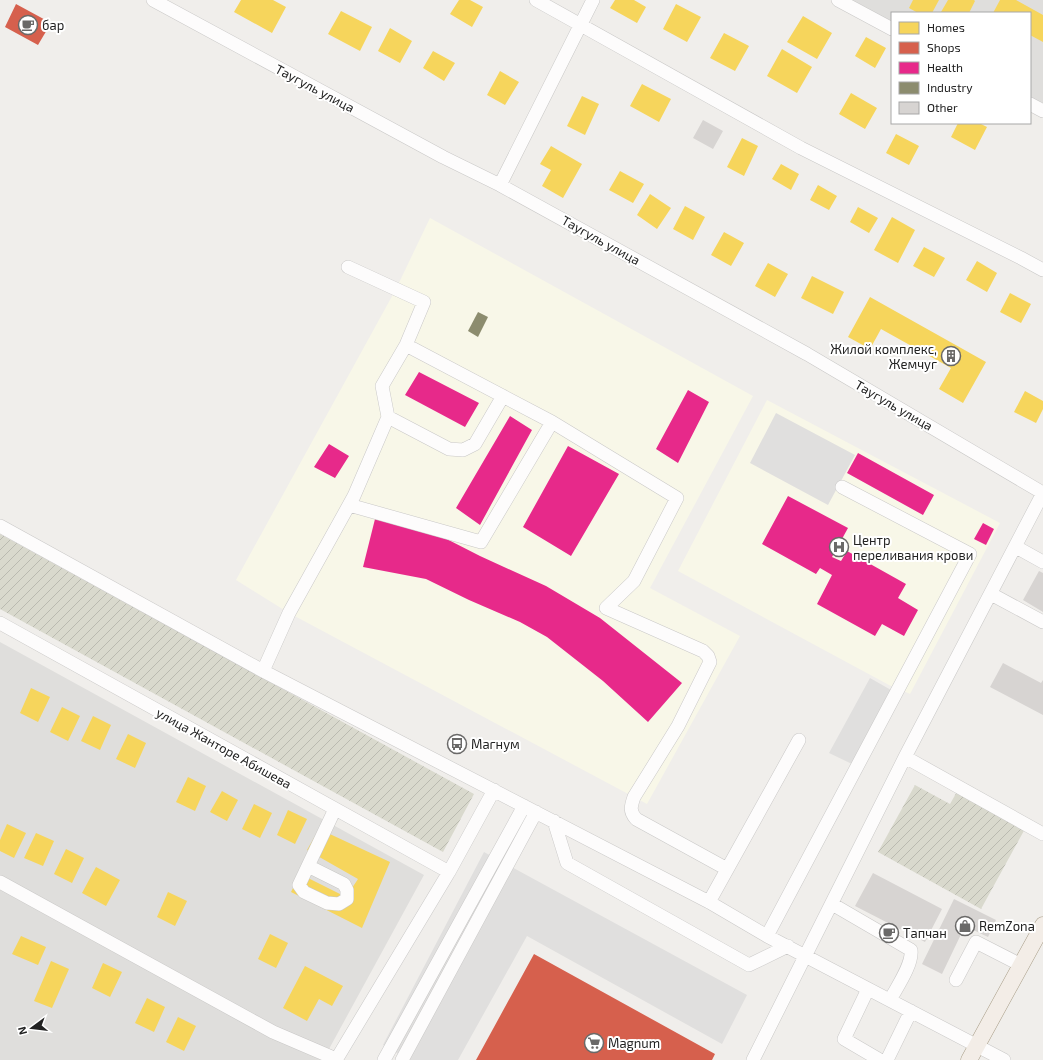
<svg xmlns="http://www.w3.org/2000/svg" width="1043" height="1060" viewBox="0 0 1043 1060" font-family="'Exo 2',sans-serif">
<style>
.residential{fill:#dfdedc}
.education{fill:#f8f7e8}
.construction{fill:url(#construction-furrows)}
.parking{fill:#e0dfde}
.homes{fill:#f6d55c}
.shops{fill:#d6604d}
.health{fill:#e7298a}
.industry{fill:#8c8c6e}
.building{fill:#d7d4d2}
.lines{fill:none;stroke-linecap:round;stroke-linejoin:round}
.minor-casing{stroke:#c9c8c7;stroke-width:14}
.major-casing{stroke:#a79c86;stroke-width:17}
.minor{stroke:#fdfcfc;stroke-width:13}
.major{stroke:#f3ede7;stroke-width:16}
.labels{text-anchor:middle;stroke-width:4;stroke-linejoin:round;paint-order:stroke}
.poi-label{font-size:13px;fill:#222;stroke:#fff;text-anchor:start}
.street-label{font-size:13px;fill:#222;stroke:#fff}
</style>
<defs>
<pattern id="construction-furrows" width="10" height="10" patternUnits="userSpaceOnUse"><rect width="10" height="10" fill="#d9d9cd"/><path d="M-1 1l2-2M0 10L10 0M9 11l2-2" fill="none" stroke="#babab0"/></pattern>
</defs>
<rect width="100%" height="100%" fill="#f0eeeb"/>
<!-- residential -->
<path class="residential" d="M838,0h205v111l-13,-7v-91h-138v16z
M0,642l424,233 -101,185h-323z"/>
<!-- education -->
<path class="education" d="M430,218l323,178 -103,192 90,48 -93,168 -358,-191 -53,-33 160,-291z
M767,400l233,123 -90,171 -9,-4 -12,-5 -211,-114z"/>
<!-- construction -->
<path class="construction" d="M0,534l474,260 -31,58 -443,-243z
M915,785l35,19 8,-14 68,37 -45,82 -103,-57z"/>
<!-- parking -->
<path class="parking" d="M776,413l79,42 -27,50 -78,-42z
M870,678l21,12 -39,74 -23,-11z
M484,852l263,143 -25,49 -195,-108 -69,124h-49l-26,-15z"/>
<!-- homes -->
<path class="homes" d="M241,0h32l13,7 -14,26 -38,-21z
M459,0h11l13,7 -11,20 -22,-13z
M615,0h19l12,7 -9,16 -27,-15z
M913,0h26l-7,13h-14l-9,-5z
M948,0h26l1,1 -6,12h-26l-2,-1z
M1000,0h16l27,15v27l-13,-7v-22h-37z
M676,4l25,13 -14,25 -24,-13z
M341,11l31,16 -12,24 -32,-17z
M803,16l29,17 -15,26 -30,-17z
M390,28l22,13 -12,22 -22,-12z
M724,33l25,13 -14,25 -25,-13z
M866,37l20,11 -11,20 -20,-12z
M782,49l30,18 -15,26 -30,-17z
M433,51l22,12 -11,18 -21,-13z
M500,71l19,11 -14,23 -18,-10z
M642,84l29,15 -12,23 -29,-16z
M851,93l26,15 -12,21 -26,-15z
M582,96l17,8 -14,31 -18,-9z
M958,123h21l8,4 -12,23 -24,-13z
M896,134l23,12 -10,19 -23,-12z
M742,138l16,8 -14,30 -17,-9z
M551,146l31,18 -19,34 -21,-12 9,-16 -11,-6z
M781,164l18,10 -8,16 -19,-11z
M620,171l24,13 -11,19 -24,-13z
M818,185l19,11 -8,14 -19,-10z
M650,194l21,14 -14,21 -20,-14z
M685,206l20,11 -12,23 -20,-11z
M858,207l20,11 -9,15 -19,-11z
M892,217l23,13 -17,33 -24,-13z
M724,232l20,11 -13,23 -20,-11z
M924,247l21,11 -11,19 -21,-11z
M977,261l20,12 -10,19 -21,-12z
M768,263l20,11 -13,23 -20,-11z
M812,276l32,16 -11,22 -32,-16z
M1010,293l21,11 -10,19 -21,-11z
M870,297l116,65 -23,41 -24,-14 12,-21 -70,-39 -11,20 -22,-12z
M1025,391l18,10v8l-7,14 -22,-11z
M31,688l19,9 -12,25 -18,-9z
M62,707l18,9 -12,25 -18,-9z
M93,716l18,9 -11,25 -19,-9z
M128,734l18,9 -11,25 -19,-9z
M188,777l18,9 -11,25 -19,-9z
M222,791l16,9 -11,21 -17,-9z
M254,804l18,9 -12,25 -18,-9z
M288,810l19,9 -12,25 -18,-9z
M7,824l19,9 -12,25 -14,-7v-11z
M319,829l71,33 -28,66 -71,-36 9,-18 46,23 12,-18 -51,-29z
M36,833l18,8 -11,25 -19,-8z
M66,849l18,9 -12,25 -18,-9z
M96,867l24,13 -14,26 -24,-13z
M168,892l19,9 -12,25 -18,-9z
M270,934l18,9 -12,25 -18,-9z
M21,936l25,11 -8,18 -26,-11z
M51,961l18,8 -17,39 -18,-7z
M103,963l19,9 -12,25 -18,-9z
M305,966l38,20 -11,20 -13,-7 -12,22 -24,-13z
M147,998l18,9 -11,25 -19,-9z
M178,1017l18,9 -12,25 -18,-9z"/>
<!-- shops -->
<path class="shops" d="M16,4l35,19 -13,22 -33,-18z
M534,954l181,100 -3,6h-236z"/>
<!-- health -->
<path class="health" d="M419,372l60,31 -14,24 -60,-32z
M688,390l21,12 -31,61 -22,-14z
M510,416l22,14 -52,95 -24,-17z
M329,444l20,12 -14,22 -21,-11z
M568,446l51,28 -48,82 -48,-29z
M858,453l76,42 -11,20 -76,-42z
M788,496l60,32 -16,29 9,4 6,-10 59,33 -8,14 20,12 -14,26 -22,-12 -7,12 -58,-32 15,-29 -12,-7 -4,6 -54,-30z
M375,519l56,12 49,25 66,30 54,32 82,65 -34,39 -45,-41 -56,-44 -27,-15 -51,-22 -43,-21 -63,-12z
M983,523l11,6 -8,16 -12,-6z"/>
<!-- industry -->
<path class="industry" d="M478,312l10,5 -10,20 -10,-6z"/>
<!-- building -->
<path class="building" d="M703,120l20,11 -10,18 -20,-11z
M1039,571l4,2v39l-20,-12z
M1003,663l38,20 2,-3v35l-53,-28z
M873,873l69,36 -17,33 -70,-36z
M954,899l42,21 -8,17 -23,-11 -23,48 -20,-10z"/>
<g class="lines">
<!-- minor casing -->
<g class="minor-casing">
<path id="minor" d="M153,0l290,157 57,28 307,169 236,139
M536,0l265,148 220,110 22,12
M838,0l54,29
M1030,104l13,7
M500,185l93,-185
M406,345l146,77 125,76 -43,83 -28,27 97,43 5,5 2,6 -32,64 -44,71c-3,9 -5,14 2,22l91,50
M388,417l61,32 14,1 12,-6 28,-48
M349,505l132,37 71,-120
M0,526l263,145 446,231 58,34 237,124
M1016,547l27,15
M991,594l52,28
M0,623l449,249
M263,671l26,-58 65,-117 34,-79 -6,-31 24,-41 18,-43 -76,-35
M905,757l138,77
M554,821l13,42 182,102 39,-19
M308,866l36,18 3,6v9l-8,5 -12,-1 -23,-11 -5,-7 36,-76
M0,882l273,150 63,27
M709,902l90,-162
M832,904l79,46c2,14 -14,37 -21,50
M767,936l203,-382 -128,-67
M956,980l20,-38 45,23
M868,989l-24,50 36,21
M336,1060l113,-188 45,-82
M384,1060l140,-254
M402,1060l134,-248
M753,1060l152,-303 138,-264
M887,1060l24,-49"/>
</g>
<!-- major casing -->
<g class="major-casing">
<path id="major" d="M969,1060l74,-135"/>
</g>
<!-- minor -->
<use href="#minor" class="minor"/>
<!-- major -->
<use href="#major" class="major"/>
</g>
<!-- icons -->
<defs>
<g id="cafe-ring" transform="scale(1)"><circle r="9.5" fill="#fff" stroke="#6a6968" stroke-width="1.5"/><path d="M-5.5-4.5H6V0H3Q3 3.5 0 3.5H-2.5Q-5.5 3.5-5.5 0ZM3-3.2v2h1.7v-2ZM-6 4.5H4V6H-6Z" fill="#6a6968"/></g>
<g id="building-ring" transform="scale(1)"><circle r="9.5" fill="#fff" stroke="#6a6968" stroke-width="1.5"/><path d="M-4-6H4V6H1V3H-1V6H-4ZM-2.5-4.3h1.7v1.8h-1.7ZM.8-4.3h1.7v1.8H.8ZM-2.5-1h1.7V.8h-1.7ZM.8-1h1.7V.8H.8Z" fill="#6a6968"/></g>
<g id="hospital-ring" transform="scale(1)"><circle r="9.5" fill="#fff" stroke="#6a6968" stroke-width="1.5"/><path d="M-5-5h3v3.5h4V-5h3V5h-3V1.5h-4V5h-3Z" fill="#6a6968"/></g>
<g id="bus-ring" transform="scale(1)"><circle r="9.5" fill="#fff" stroke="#6a6968" stroke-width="1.5"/><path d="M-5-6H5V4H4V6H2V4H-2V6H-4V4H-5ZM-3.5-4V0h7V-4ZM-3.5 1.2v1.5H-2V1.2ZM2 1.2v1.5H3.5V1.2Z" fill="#6a6968"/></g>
<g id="shop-ring" transform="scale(1)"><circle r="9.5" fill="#fff" stroke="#6a6968" stroke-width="1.5"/><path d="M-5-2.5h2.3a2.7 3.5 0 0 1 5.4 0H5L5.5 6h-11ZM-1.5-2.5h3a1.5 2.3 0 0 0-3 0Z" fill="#6a6968"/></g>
<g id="supermarket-ring" transform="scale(1)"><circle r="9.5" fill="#fff" stroke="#6a6968" stroke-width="1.5"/><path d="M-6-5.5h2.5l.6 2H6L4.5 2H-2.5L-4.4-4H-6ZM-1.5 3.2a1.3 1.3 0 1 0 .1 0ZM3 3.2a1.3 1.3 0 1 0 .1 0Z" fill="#6a6968"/></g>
</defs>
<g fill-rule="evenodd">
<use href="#cafe-ring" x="28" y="25"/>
<use href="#building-ring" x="951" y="356"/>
<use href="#hospital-ring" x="839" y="547"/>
<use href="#bus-ring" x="457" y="744"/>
<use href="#shop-ring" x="965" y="926"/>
<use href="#cafe-ring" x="889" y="933"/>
<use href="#supermarket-ring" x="594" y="1043"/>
</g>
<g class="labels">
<!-- poi labels -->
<g class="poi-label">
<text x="42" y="30">бар</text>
<text x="937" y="354" text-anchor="end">Жилой комплекс,<tspan x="937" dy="15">Жемчуг</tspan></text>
<text x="853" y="545">Центр<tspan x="853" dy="15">переливания крови</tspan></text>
<text x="471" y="749">Магнум</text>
<text x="979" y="931">RemZona</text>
<text x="903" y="938">Тапчан</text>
<text x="608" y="1048">Magnum</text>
</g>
<!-- street labels -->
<g class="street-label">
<text transform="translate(315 88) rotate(28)" y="5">Таугуль улица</text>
<text transform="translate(601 240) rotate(29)" y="5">Таугуль улица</text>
<text transform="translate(894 405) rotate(30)" y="5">Таугуль улица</text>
<text transform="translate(224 748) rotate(29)" y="5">улица Жанторе Абишева</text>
</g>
</g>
<!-- legend -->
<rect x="891" y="12" width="140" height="112" fill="#ffffff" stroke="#a7a7a7"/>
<rect x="899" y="22" width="20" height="12" fill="#f6d55c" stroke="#a7a7a7"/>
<text x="927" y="32" font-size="12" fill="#222222">Homes</text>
<rect x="899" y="42" width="20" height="12" fill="#d6604d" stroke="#a7a7a7"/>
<text x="927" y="52" font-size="12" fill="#222222">Shops</text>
<rect x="899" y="62" width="20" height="12" fill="#e7298a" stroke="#a7a7a7"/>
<text x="927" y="72" font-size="12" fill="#222222">Health</text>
<rect x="899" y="82" width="20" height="12" fill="#8c8c6e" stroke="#a7a7a7"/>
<text x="927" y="92" font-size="12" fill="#222222">Industry</text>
<rect x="899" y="102" width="20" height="12" fill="#d7d4d2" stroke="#a7a7a7"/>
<text x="927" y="112" font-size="12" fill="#222222">Other</text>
<!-- north arrow -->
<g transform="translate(32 1028) rotate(255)" stroke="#ffffff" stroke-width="3" paint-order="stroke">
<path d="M0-3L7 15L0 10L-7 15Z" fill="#222222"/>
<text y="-6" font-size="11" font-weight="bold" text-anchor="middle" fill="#222222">N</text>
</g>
</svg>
